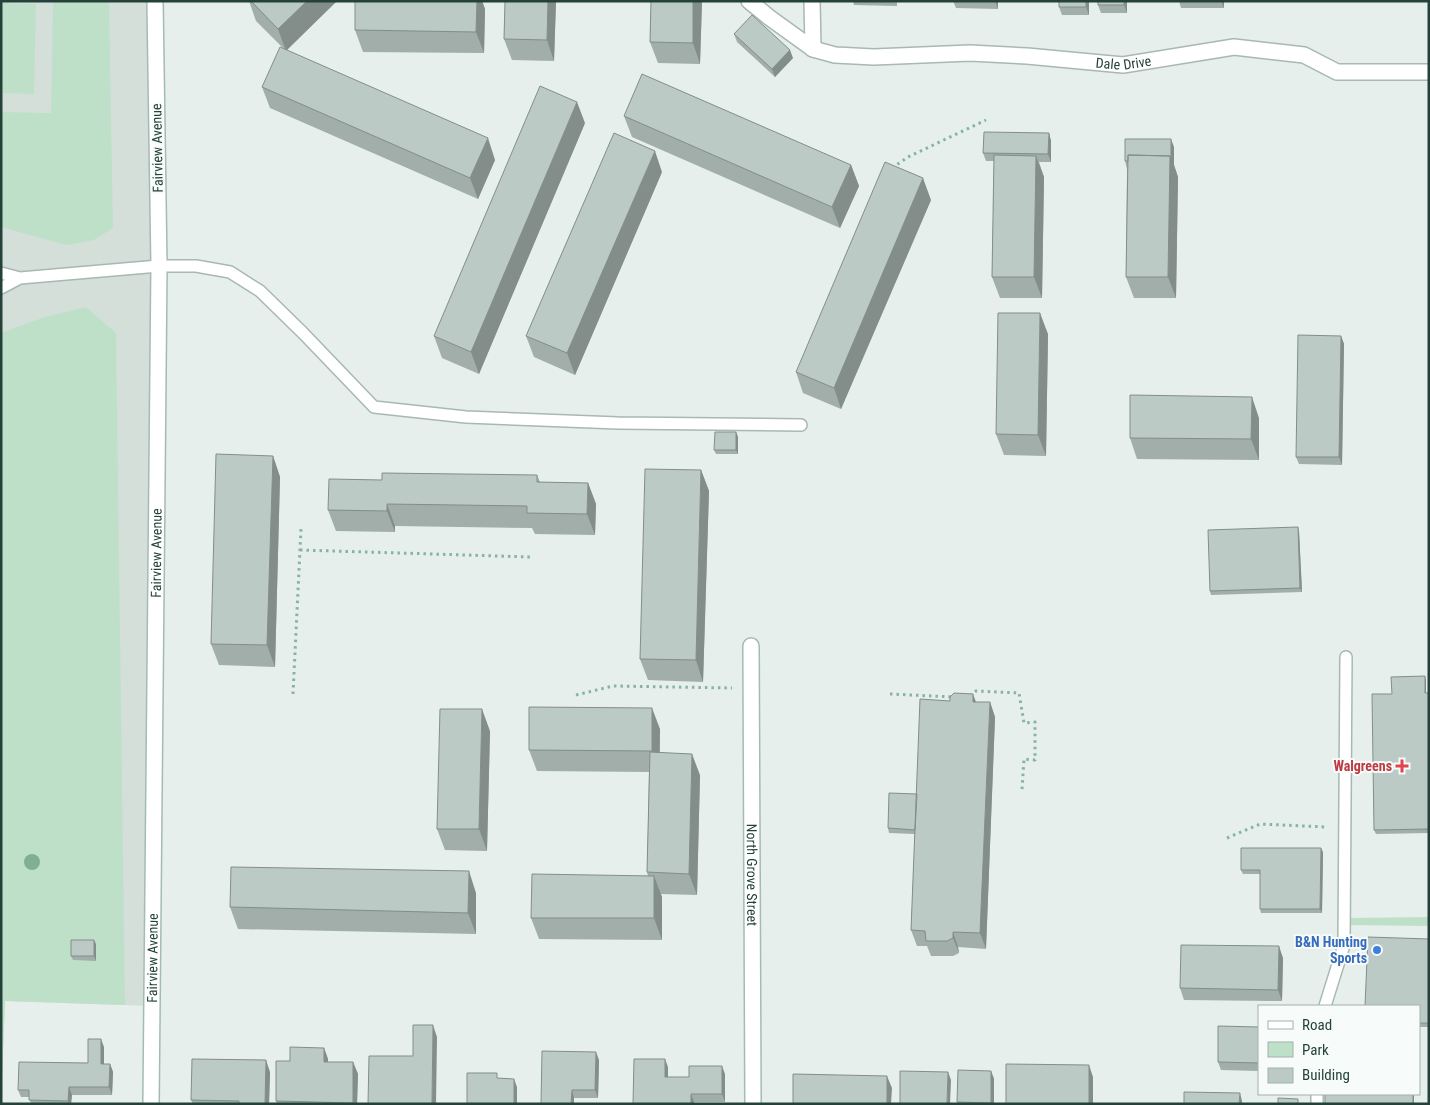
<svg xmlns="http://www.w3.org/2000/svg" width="1430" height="1105" viewBox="0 0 1430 1105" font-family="'Roboto Condensed',sans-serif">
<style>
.built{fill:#d4dfda}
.green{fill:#bfe0c8}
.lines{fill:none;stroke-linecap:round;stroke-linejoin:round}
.lane-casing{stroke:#a8b8b2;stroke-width:14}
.street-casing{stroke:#a8b8b2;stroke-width:18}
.secondary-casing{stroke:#a4bbb3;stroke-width:18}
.path{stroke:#86b3a5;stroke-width:3;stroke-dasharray:2.5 4;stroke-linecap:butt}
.lane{stroke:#fff;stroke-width:11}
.street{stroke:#fff;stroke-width:15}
.secondary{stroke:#fff;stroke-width:15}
.tree{fill:#80af93}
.wall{fill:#a1aea9}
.shaded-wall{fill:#838d89}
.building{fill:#bbcac4;stroke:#838d89}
.health-dot{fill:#e0444e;stroke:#f7fbf9;stroke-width:2}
.shop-dot{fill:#3f7fe0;stroke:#f7fbf9;stroke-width:2}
.labels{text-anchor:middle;stroke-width:4;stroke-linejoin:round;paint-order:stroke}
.street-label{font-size:14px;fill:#24423a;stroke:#f7fbf9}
.health-label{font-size:14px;font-weight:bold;fill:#be3a42;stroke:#f7fbf9;text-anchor:end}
.shop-label{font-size:14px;font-weight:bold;fill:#366cbe;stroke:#f7fbf9;text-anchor:end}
</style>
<rect width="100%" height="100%" fill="#e6efeb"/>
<!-- built -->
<path class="built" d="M1,1h154l-3,1005 -147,-5 -4,103z"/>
<!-- green -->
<path class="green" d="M53,1h56l4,227 -19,12 -28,5 -65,-18v-115l50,1z
M1,3l35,1 -2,90 -33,-1z
M86,307l30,26 9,672 -120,-4 -4,103v-771l44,-16z
M1429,917v9l-80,-1v-7z"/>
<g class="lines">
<!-- lane casing -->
<g class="lane-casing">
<path id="lane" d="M1,273l19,5 139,-12h37l34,6 30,19 43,42 71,74 92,10 152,6 183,2
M1,288l19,-10
M1325,1006l19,-61 2,-288
M1317,1094v10"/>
</g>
<!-- street casing -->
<g class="street-casing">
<g id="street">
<path d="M749,1l21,17 43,31"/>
<path id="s1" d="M812,1l1,48 22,6 39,2 96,-4 57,3 96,9 111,-18 70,8 33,17h92"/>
</g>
</g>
<!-- secondary casing -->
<g class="secondary-casing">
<g id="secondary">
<path id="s2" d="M751,646l2,458"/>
<path id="s3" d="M151,1104l8,-838 -4,-265"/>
</g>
</g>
<!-- path -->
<path class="path" d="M892,168l16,-11 78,-37
M300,550l231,7
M293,694l8,-165
M890,694l64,3
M576,695l37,-9 119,2
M970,696l6,-5 43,2 5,30 11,-1v38l-11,-1 -2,31
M1227,838l33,-14 66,3"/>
<!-- lane -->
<use href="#lane" class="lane"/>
<!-- street -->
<use href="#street" class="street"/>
<!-- secondary -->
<use href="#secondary" class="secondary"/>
</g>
<!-- trees -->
<circle class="tree" cx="32" cy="862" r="8"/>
<!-- wall -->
<path class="wall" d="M249,1h88l-51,49 209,110 -17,39 -208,-91 -8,-21 22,-38 -28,-28z
M355,1h127l3,8 -1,44 -121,-1 -8,-22z
M505,1h51l-2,60 -42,-1 -8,-21z
M651,1h51l-2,63 -42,-1 -8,-21z
M853,1h44v5l-43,-1z
M953,1h45v8l-42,-1z
M1089,1v14h-27l-3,-8z
M1127,1v12h-26l-3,-8z
M1179,1h45v7h-43z
M734,34l59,24 -18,19 -38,-35z
M624,116l227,49 8,21 -19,42 -208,-91z
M585,123l-106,251 -37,-16 -8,-22z
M1049,133l2,8v21h-12l5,15 -2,121h-42l-8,-21 2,-116h-8l-3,-8z
M1174,147v18l4,12 -2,121h-42l-8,-21 1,-108 -2,-8z
M662,172l-87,203 -41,-18 -8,-21z
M931,200l-90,209 -38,-16 -7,-21z
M1048,334l-2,122 -42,-1 -8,-21z
M1341,336l3,8 -2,121 -43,-1 -3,-7z
M1259,418v42l-122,-1 -7,-21z
M736,432l2,5v17h-22l-2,-4z
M273,456l7,21 -5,190 -56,-2 -8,-21z
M701,470l8,21 -6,191 -55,-2 -8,-21z
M537,475l3,7 48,1 8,21 -1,31 -60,-1 -3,-6 -137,-2v6l-59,-1 -8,-21 54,-30z
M1299,531l3,61 -91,3 -1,-4z
M1426,680v13h3v140l-53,1 -2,-4z
M976,702h14l5,15 -9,232 -28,-2 1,6 -6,3h-22l-4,-10h-10l-6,-16 4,-96 -26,-1 -1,-5 29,-34z
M660,729v24l40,22 -3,120 -36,-1 1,3v43l-123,-1 -8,-21 117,-42 -1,-4 2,-100 -112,-1 -8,-21z
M490,731l-3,120 -42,-1 -8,-21z
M1323,852l-1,61h-61l-1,-4v-35h-17l-2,-4z
M476,893v41l-238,-5 -8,-22z
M1429,939v88h-10v-21z
M96,944v17l-23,-1 -2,-4z
M1283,958l-1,43 -98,-1 -4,-12z
M1259,1027v44l-38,-1 -3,-8z
M104,1047v17h6l3,8 -1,23h-40l-1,9h-40l-2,-7h-8l-3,-7 70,-27z
M324,1048l4,11v3h25l5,12 -1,30h-80l-1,-3 14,-40z
M599,1060l-1,38h-24l-33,6z
M668,1067v10h21l36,-3v28h-31v2h-61z
M991,1071l3,8v25h-36l-1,-2z
M270,1072l-1,32h-76l-2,-4z"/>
<!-- shaded-wall -->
<path class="shaded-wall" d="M307,1h30l-51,50 -8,-22z
M477,1h5l3,8 -1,44 -8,-21z
M548,1h8l-2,60 -7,-21z
M693,1h9l-2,63 -7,-21z
M995,1h3v8z
M1086,1h3v14l-3,-8z
M1124,1h3v12l-3,-8z
M1221,1h3v7z
M790,50l3,8 -18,19 -3,-8z
M577,102l8,21 -106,251 -8,-22z
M1049,133l2,8v21l-3,-8z
M488,138l7,22 -17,39 -8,-21z
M1171,139l3,8v18l4,12 -2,121 -8,-21 2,-121z
M655,151l7,21 -87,203 -8,-22z
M1036,156l8,21 -2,121 -8,-21z
M851,165l8,21 -19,42 -8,-21z
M923,178l8,22 -90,209 -7,-21z
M1040,313l8,21 -2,122 -8,-21z
M1341,336l3,8 -2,121 -3,-8z
M1252,397l7,21v42l-8,-21z
M736,432l2,5v17l-2,-4z
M273,456l7,21 -5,190 -8,-22z
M701,470l8,21 -6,191 -7,-22z
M588,483l8,21 -1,31 -8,-21z
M387,504l8,22v6l-8,-21z
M1298,527l1,4 3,61 -2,-4z
M1425,676l1,4v17l-1,-4z
M973,694l6,16 -6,-8z
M990,702l5,15 -9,232 -6,-16z
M652,708l8,21 -1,43 -7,-21z
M482,709l8,22 -3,120 -8,-22z
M692,754l8,21 -3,120 -8,-21z
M1321,848l2,4 -1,61 -2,-4z
M469,871l7,22v41l-8,-21z
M654,876l8,21v43l-8,-22z
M953,932l5,15 1,6 -6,-15z
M94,940l2,4v17l-2,-5z
M1279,946l4,12 -1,43 -4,-11z
M433,1025l4,12 -1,67h-4z
M101,1039l3,8v25l-3,-8z
M324,1048l4,11v14l-4,-11z
M596,1052l3,8 -1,38 -3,-8z
M665,1059l3,8v18l-3,-8z
M266,1060l4,12 -1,32h-4z
M353,1062l5,12 -1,30h-4z
M110,1064l3,8 -1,23 -3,-8z
M1089,1065l4,12v27h-4z
M722,1066l3,8v28l-3,-8z
M991,1071l3,8v25h-3z
M948,1072l3,8 -1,24h-3z
M887,1076l5,12 -1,16h-4z
M514,1079l3,8v17h-3z
M69,1087l3,8 -1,9h-2l-1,-3z
M572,1090l2,8v6h-3z
M1240,1093l2,8v3h-3z
M691,1094l3,8v2h-3z
M1413,1094h1v10h-1z"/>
<!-- building -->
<path class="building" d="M251,1h56l-29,28z
M355,1h122l-1,31 -121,-2z
M505,1h43l-1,39 -43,-1z
M651,1h42v42l-43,-1z
M1059,1h27v6h-27z
M1098,1h26v4h-26z
M752,15l38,35 -18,19 -38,-35z
M280,47l208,91 -18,40 -208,-91z
M642,74l209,91 -19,42 -208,-91z
M540,86l37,16 -106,250 -37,-16z
M984,132l65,1 -1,21 -65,-1z
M614,133l41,18 -88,202 -41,-17z
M1125,139h46v18l-1,-1 -42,-1v6h-3z
M994,155l42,1 -2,121h-42z
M1128,155l42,1 -2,121h-42z
M885,162l38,16 -89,210 -38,-16z
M998,313h42l-2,122 -42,-1z
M1298,335l43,1 -2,121h-43z
M1130,395l122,2 -1,42 -121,-1z
M715,432h21v18h-22z
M216,454l57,2 -6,189 -56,-1z
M645,469l56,1 -5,190 -56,-1z
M382,473l155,2v7l51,1 -1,31 -60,-1v-7l-140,-2v7l-59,-1 1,-31 53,1z
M1298,527l2,61 -90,3 -2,-61z
M1425,676v17h4v136l-55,1 -2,-136h20l-1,-17z
M954,693l19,1v8h17l-10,231 -27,-1v6l-6,3h-21l-1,-10 -14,-1 9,-231 30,2v-4z
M529,707l123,1v43l-123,-1z
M440,709h42l-3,120h-42z
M650,752l42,2 -3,120 -42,-2z
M889,793l28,1 -2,36 -27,-2z
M1241,848h80l-1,61h-60v-39h-19z
M231,867l238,4 -1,42 -238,-6z
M532,874l122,2v42h-123z
M1368,937l61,2v84h-10v-17h-54z
M71,940h23v16h-23z
M1181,945l98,1 -1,44 -98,-2z
M413,1025h20l-1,79h-64l1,-48h44z
M1218,1026l41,1v36l-41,-1z
M88,1039h13v25h9l-1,23h-40l-1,14 -39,-1v-10h-11l1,-28 69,1z
M290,1047l34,1v14h29v41l-77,-2v-40h14z
M542,1051l54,1 -1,38h-23l-1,14h-30z
M192,1059l74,1 -1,44h-26v-3l-48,-1z
M634,1059h31v18h24v-11h33v28h-31v10h-58z
M1006,1064l83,1v39h-83z
M958,1070l33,1v32l-34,-1z
M900,1071l48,1 -1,32h-47z
M467,1073h30v5l17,1v25h-47z
M793,1074l94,2v28h-94z
M1184,1092l56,1 -1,11h-55z
M1325,1094h88v10h-88z
M1278,1098l20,1v5h-20z"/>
<!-- markers -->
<path class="health-dot" d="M1399.5 758.5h5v5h5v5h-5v5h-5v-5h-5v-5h5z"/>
<circle class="shop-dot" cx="1377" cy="950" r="5"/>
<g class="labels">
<!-- street labels -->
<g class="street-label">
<text dy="5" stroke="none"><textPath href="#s1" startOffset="360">Dale Drive</textPath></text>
<text transform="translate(157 148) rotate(-91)" y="5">Fairview Avenue</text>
<text dy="5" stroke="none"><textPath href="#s3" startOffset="551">Fairview Avenue</textPath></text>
<text dy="5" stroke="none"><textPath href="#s2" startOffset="229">North Grove Street</textPath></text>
<text dy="5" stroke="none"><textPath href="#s3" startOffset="146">Fairview Avenue</textPath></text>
</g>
<!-- health labels -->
<g class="health-label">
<text x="1392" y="771">Walgreens</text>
</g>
<!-- shop labels -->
<g class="shop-label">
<text x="1367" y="947">B&amp;N Hunting<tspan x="1367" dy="16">Sports</tspan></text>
</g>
</g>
<!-- border -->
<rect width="1430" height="1105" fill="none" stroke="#24423a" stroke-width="5"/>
<!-- legend -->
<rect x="1258" y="1005" width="162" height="90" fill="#f7fbf9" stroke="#a3b1ad"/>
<rect x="1268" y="1021" width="25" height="8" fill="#ffffff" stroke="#a3b1ad"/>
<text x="1302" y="1030" font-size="15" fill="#24423a">Road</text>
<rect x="1268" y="1042" width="25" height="15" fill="#bfe0c8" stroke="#a3b1ad"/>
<text x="1302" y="1055" font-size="15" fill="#24423a">Park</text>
<rect x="1268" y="1068" width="25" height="15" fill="#bbcac4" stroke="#a3b1ad"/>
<text x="1302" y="1080" font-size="15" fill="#24423a">Building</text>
</svg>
